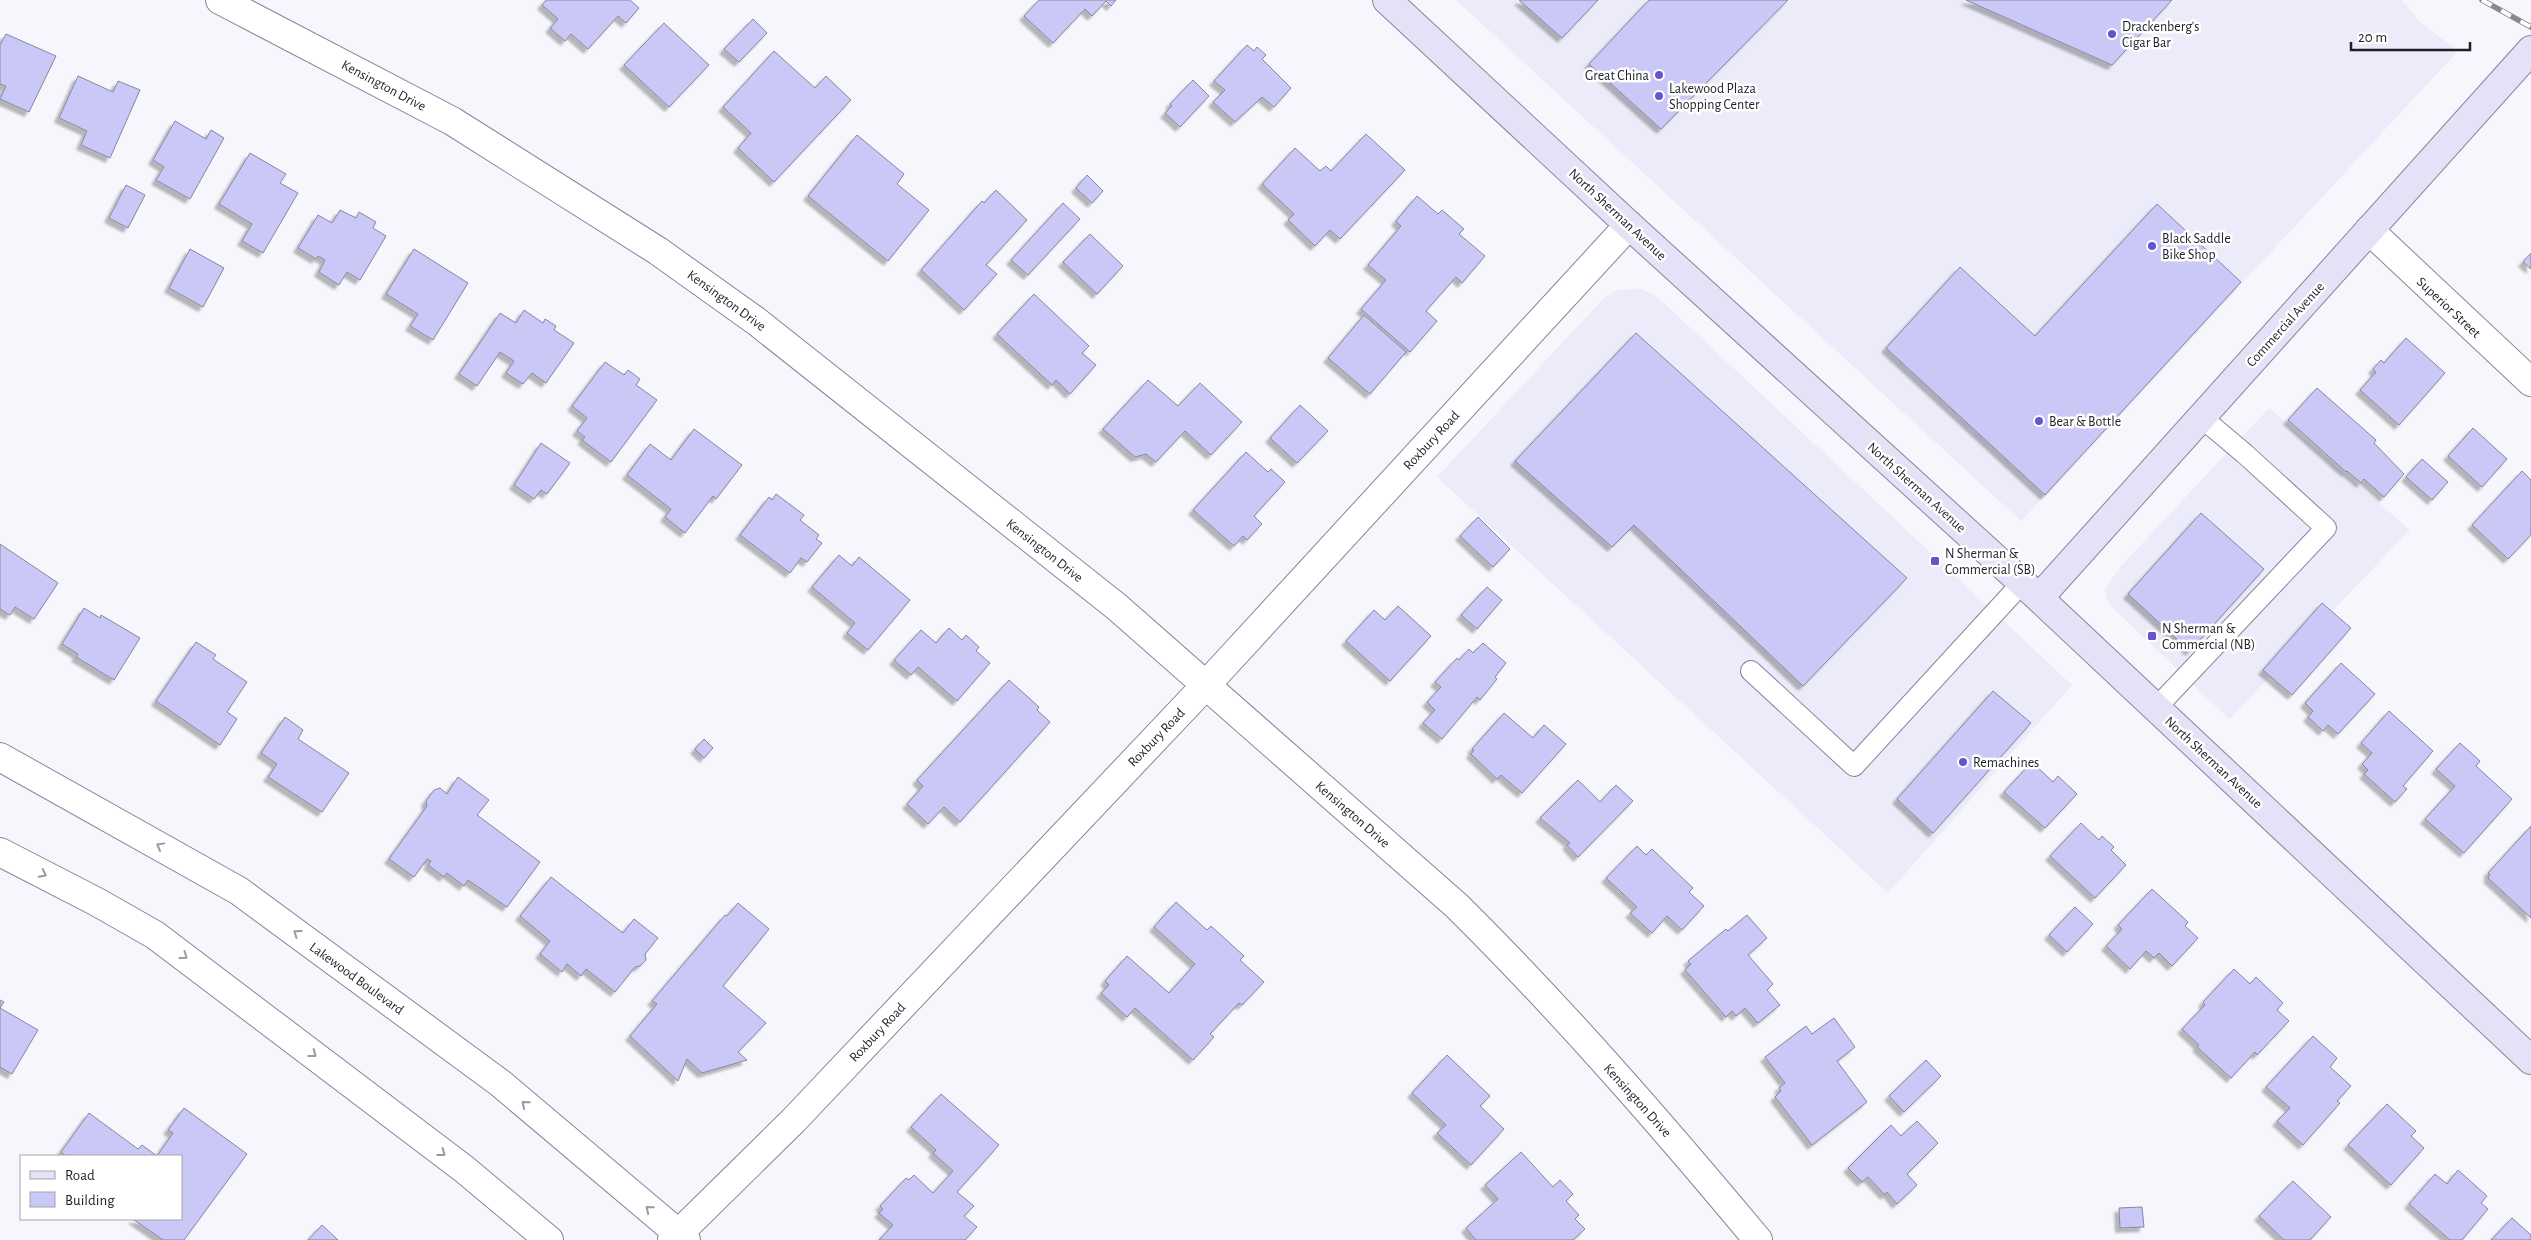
<svg xmlns="http://www.w3.org/2000/svg" width="2531" height="1240" viewBox="0 0 2531 1240" font-family="'Alegreya Sans',sans-serif">
<style>
.built{fill:#ecebf9}
.building{fill:#cac8f6;stroke:#87869f;filter:url(#shadow)}
.lines{fill:none;stroke-linecap:round;stroke-linejoin:round}
.lane-casing{stroke:#86859e;stroke-width:22}
.street-casing{stroke:#86859e;stroke-width:30}
.secondary-casing{stroke:#86859e;stroke-width:30}
.lane{stroke:#fff;stroke-width:20}
.street{stroke:#fff;stroke-width:28}
.secondary{stroke:#e4e2f6;stroke-width:28}
.rail-casing{stroke:#898991;stroke-width:5.5}
.rail{stroke:#fff;stroke-width:4;stroke-dasharray:11;stroke-linecap:butt}
.oneway{stroke:#9a9a9f}
.poi-dot{fill:#6a53cc;stroke:#fff;stroke-width:2}
.labels{text-anchor:middle;stroke-width:5;stroke-linejoin:round;paint-order:stroke}
.poi-label{font-size:14px;fill:#1f1f29;stroke:#fff;text-anchor:start}
.street-label{font-size:14px;fill:#1f1f29;stroke:#fff}
</style>
<defs>
<filter id="shadow"><feDropShadow dx="-4.5" dy="4.5" stdDeviation="1" flood-color="#0004"/></filter>
</defs>
<rect width="100%" height="100%" fill="#f6f6fc"/>
<!-- built -->
<path class="built" d="M1456,0h946l16,20 40,31 -437,470z
M1641,289l11,5 14,11 406,380 -184,208 -451,-416 167,-179 13,-8z
M2269,408l141,122 -181,189 -115,-110 -8,-11 -1,-10 17,-23z"/>
<!-- building -->
<path class="building" d="M546,0h84l9,8 -13,15 -8,-7 -30,33 -17,-15 -6,7 -15,-13 8,-9 -16,-14z
M1039,0h77l-5,6 -5,-5 -14,15 -7,-7 -32,34 -29,-27z
M1519,0h79l-36,38z
M1649,0h139l-127,129 -72,-65z
M1966,0h206l-60,65z
M753,19l14,14 -28,29 -15,-13z
M664,23l45,42 -40,42 -45,-42z
M6,34l50,22 -27,56 -29,-13 6,-13 -6,-2v-39z
M1247,45l7,6 3,-4 9,8 -4,4 29,29 -17,19 -12,-10 -27,25 -22,-20 12,-12 -11,-9z
M774,51l41,37 11,-12 25,24 -77,82 -36,-34 13,-15 -28,-26z
M78,76l35,16 5,-11 22,9 -30,68 -29,-13 6,-14 -28,-13z
M1193,80l16,16 -29,31 -15,-14 7,-7 -2,-2z
M175,121l31,18 5,-9 13,8 -34,61 -34,-19 8,-13 -11,-7z
M1366,134l39,36 -65,69 -10,-9 -15,16 -27,-26 6,-6 -32,-30 33,-36 25,23 6,-5 5,5z
M857,135l47,39 -7,10 32,26 -41,51 -80,-65z
M250,153l36,21 -6,9 18,10 -35,60 -21,-12 10,-17 -33,-20z
M1087,175l16,16 -11,12 -16,-15z
M126,185l19,10 -17,33 -19,-10z
M996,190l31,30 -41,45 11,9 -33,36 -43,-40 61,-69 2,2z
M1417,196l21,18 4,-4 22,19 -5,5 26,22 -23,27 -6,-6 -30,34 11,10 -27,31 -49,-43 25,-29 -18,-15 33,-39 -5,-5z
M1063,203l17,16 -52,56 -17,-15z
M2157,204l84,78 -196,213 -159,-147 74,-81 75,69z
M340,210l16,8 3,-6 17,10 -3,6 13,8 -26,44 -13,-8 -8,13 -20,-13 6,-12 -7,-4 -2,3 -18,-11 20,-33 14,8z
M1090,234l33,32 -26,28 -34,-32z
M190,249l34,19 -21,39 -34,-19z
M414,249l54,34 -35,57 -23,-14 8,-12 -32,-20z
M2531,253v16l-8,-7z
M1034,294l55,52 -7,7 14,12 -26,29 -14,-14 -4,5 -55,-51z
M524,310l19,13 2,-4 11,7 -2,4 20,13 -28,40 -14,-10 -9,11 -17,-11 8,-12 -14,-9 -23,34 -18,-12 41,-61 16,10z
M1364,315l42,37 -36,42 -42,-36z
M1636,333l271,245 -104,108 -169,-161 -22,22 -97,-86z
M2406,338l39,35 -46,52 -39,-35 16,-18 -3,-3 8,-9 3,3z
M605,362l19,13 4,-5 12,9 -4,6 21,15 -46,62 -29,-22 3,-3 -8,-6 10,-13 -15,-12z
M1148,380l30,26 22,-23 42,39 -31,33 -26,-24 -29,31 -10,-8 -11,3 -32,-28z
M2317,388l59,52 -2,3 30,31 -20,23 -20,-18 -3,4 -14,-12 -1,1 -58,-52z
M1300,405l28,26 -31,32 -27,-25z
M2473,428l34,31 -25,28 -34,-31z
M694,429l48,36 -26,34 -3,-3 -28,37 -20,-16 6,-8 -44,-34 23,-31 21,16z
M541,443l29,20 -23,31 -6,-4 -7,9 -20,-14z
M1246,452l22,20 3,-3 14,13 -31,34 8,8 -15,16 -4,-4 -9,10 -41,-36z
M2422,459l26,23 -16,18 -26,-23z
M2522,471l9,9v55l-23,24 -36,-34z
M776,494l28,21 -4,5 19,15 -3,4 6,4 -15,19 -6,-4 -11,15 -50,-38 29,-38 3,3z
M2201,513l63,56 -74,82 -62,-57z
M1478,517l32,32 -17,18 -33,-31z
M0,544l58,39 -24,36 -19,-12 -5,8 -10,-6z
M839,555l13,11 7,-9 51,43 -42,50 -21,-17 8,-10 -43,-36z
M1487,587l15,13 -25,29 -16,-14z
M2322,603l29,25 -59,67 -29,-25z
M1398,606l33,30 -41,45 -44,-40 28,-31 11,10z
M84,608l16,10 1,-3 39,23 -26,42 -38,-23 2,-3 -16,-10z
M949,628l13,12 4,-5 13,12 -3,4 14,12 -33,38 -39,-34 -7,8 -17,-15 27,-30 15,13z
M196,642l20,13 -3,4 34,23 -20,30 10,7 -17,26 -64,-44z
M1483,643l23,20 -11,14 2,2 -17,21 -3,-3 -35,42 -19,-16 12,-13 -8,-8 14,-15 -6,-5 22,-24 2,2 10,-11 4,4z
M2341,663l34,31 -37,40 -10,-9 -5,6 -15,-14 5,-6 -8,-8z
M1009,680l30,27 -2,3 13,12 -90,100 -16,-15 -16,17 -21,-20 16,-18 -6,-6z
M1993,691l38,32 -98,110 -36,-34z
M2389,711l44,40 -30,35 4,3 -12,13 -31,-28 4,-4 -6,-6 10,-11 -11,-10z
M1504,713l29,25 11,-13 22,19 -44,49 -21,-18 -4,4 -26,-25 3,-4 -2,-1z
M285,717l18,13 -5,9 51,34 -27,39 -54,-35 9,-13 -16,-11z
M704,739l9,9 -9,10 -9,-9z
M2460,743l20,18 -4,5 36,33 -48,54 -39,-34 30,-33 -19,-17z
M2032,762l21,20 5,-6 19,18 -32,34 -41,-36z
M458,777l31,23 -12,15 63,47 -33,45 -39,-27 -4,6 -17,-13 -3,4 -16,-12 3,-4 -4,-2 -13,18 -25,-18 38,-53 -1,-5 8,-11 6,-2 7,6z
M1578,780l22,22 16,-17 17,16 -55,56 -11,-12 3,-2 -30,-25z
M2081,823l18,17 3,-4 12,11 -3,3 15,15 -31,33 -45,-42z
M2531,826v92l-43,-40 2,-3 -2,-2z
M1637,846l9,9 6,-6 41,39 -4,4 15,14 -22,24 -15,-14 -15,17 -22,-20 7,-6 -31,-29z
M551,877l72,56 11,-14 24,19 -13,16 1,6 -6,6 -5,1 -20,25 -29,-23 -5,7 -14,-12 -5,8 -22,-18 10,-13 -30,-25z
M2152,889l36,33 -3,4 13,12 -26,28 -13,-13 -5,5 -8,-7 -16,18 -24,-23 16,-17 -4,-4z
M1176,902l31,28 4,-4 33,30 -4,4 24,22 -22,23 -3,-2 -29,31 4,3 -21,23 -58,-52 -8,9 -26,-24 8,-8 -4,-4 22,-25 42,37 26,-29 -41,-37z
M738,903l31,26 -46,57 43,37 -28,29 9,8 -45,13 -15,-14 -9,22 -48,-45 27,-32 -5,-3 73,-86 2,1z
M2075,907l18,17 -26,28 -18,-17z
M1747,915l20,23 -19,17 25,29 -6,6 13,15 -22,18 -13,-15 -9,8 -4,-5 -6,6 -41,-47 6,-6 -3,-3 38,-32 2,2z
M2234,969l16,15 6,-7 27,26 -6,7 12,11 -32,34 -2,-3 -24,26 -34,-31 2,-2 -17,-16 23,-24 -2,-3z
M0,1000l4,2 -4,6 38,22 -26,44 -12,-7z
M1834,1018l21,29 -18,14 30,41 -55,43 -37,-48 6,-6 -2,-3 6,-5 -20,-26 41,-31 6,8z
M2313,1036l24,22 -7,9 21,19 -14,15 3,2 -37,42 -26,-24 13,-13 -24,-21z
M1447,1055l43,41 -10,10 24,23 -33,36 -34,-32 9,-8 -34,-32z
M1926,1060l15,16 -37,36 -15,-16z
M941,1094l58,51 -42,47 17,14 -10,10 13,11 -12,13h-86l14,-15 -14,-12 4,-4 -3,-3 26,-28 3,2 5,-5 19,18 20,-22 -20,-18 3,-3 -25,-23z
M2387,1104l29,27 -5,5 13,12 -33,37 -43,-40z
M184,1108l63,46 -63,86h-21l-30,-21h48v-63h-115l-5,-4 28,-39 49,36 4,-4 15,11 16,-23 -5,-3z
M1917,1121l21,22 -31,31 10,11 -20,19 -10,-12 -2,3 -17,-18 -6,5 -14,-14 43,-43 10,11z
M1521,1152l32,35 7,-7 13,14 -7,7 13,14 -4,4 10,10 -12,11h-97l-10,-12 32,-29 -13,-14z
M2458,1170l29,26 -6,7 7,6 -26,31h-12l-41,-36 26,-30 12,10z
M2293,1181l38,36 -21,23h-26l-25,-24z
M2142,1207l2,20 -24,1 -1,-20z
M2512,1218l19,17v5h-40z
M322,1225l16,15h-30z"/>
<g class="lines">
<!-- lane casing -->
<g class="lane-casing">
<path id="lane" d="M1751,671l103,95 168,-183
M2156,708l170,-180 -81,-74 -44,-37"/>
</g>
<!-- street casing -->
<g class="street-casing">
<path id="street" d="M220,0l232,121 206,130 98,70 361,286 340,299c106,105 205,219 301,334
M2369,230l162,152
M0,757l239,134 261,192 186,157
M0,852l97,50 58,33 309,234 85,71
M672,1240l121,-119 413,-436 423,-460"/>
</g>
<!-- secondary casing -->
<g class="secondary-casing">
<path id="secondary" d="M1387,0l242,225 410,373 492,462
M2039,598l492,-548"/>
</g>
<!-- lane -->
<use href="#lane" class="lane"/>
<!-- street -->
<use href="#street" class="street"/>
<!-- secondary -->
<use href="#secondary" class="secondary"/>
<!-- rail casing -->
<g class="rail-casing">
<path id="rail" d="M2482,0l49,27"/>
</g>
<!-- rail -->
<use href="#rail" class="rail"/>
</g>
<!-- one-way arrows -->
<defs><path id="oneway-chevron" d="M-2-3.5L2.5 0L-2 3.5" fill="none" stroke-width="1.6" stroke-linecap="round" stroke-linejoin="round" transform="scale(1.25)"/></defs>
<g class="oneway">
<use href="#oneway-chevron" transform="translate(160 846) rotate(-151)"/>
<use href="#oneway-chevron" transform="translate(43 874) rotate(27)"/>
<use href="#oneway-chevron" transform="translate(297 933) rotate(-144)"/>
<use href="#oneway-chevron" transform="translate(184 956) rotate(36)"/>
<use href="#oneway-chevron" transform="translate(313 1054) rotate(37)"/>
<use href="#oneway-chevron" transform="translate(525 1104) rotate(-140)"/>
<use href="#oneway-chevron" transform="translate(442 1153) rotate(37)"/>
<use href="#oneway-chevron" transform="translate(649 1209) rotate(-140)"/>
</g>
<!-- markers -->
<g class="poi-dot">
<circle cx="2112" cy="34" r="5"/>
<circle cx="1659" cy="75" r="5"/>
<circle cx="1659" cy="96" r="5"/>
<circle cx="2152" cy="246" r="5"/>
<circle cx="2039" cy="421" r="5"/>
<rect x="1930" y="556" width="10" height="10" rx="2.5"/>
<rect x="2147" y="631" width="10" height="10" rx="2.5"/>
<circle cx="1963" cy="762" r="5"/>
</g>
<g class="labels">
<!-- poi labels -->
<g class="poi-label">
<text x="2122" y="31">Drackenberg's<tspan x="2122" dy="16">Cigar Bar</tspan></text>
<text x="1649" y="80" text-anchor="end">Great China</text>
<text x="1669" y="93">Lakewood Plaza<tspan x="1669" dy="16">Shopping Center</tspan></text>
<text x="2162" y="243">Black Saddle<tspan x="2162" dy="16">Bike Shop</tspan></text>
<text x="2049" y="426">Bear &amp; Bottle</text>
<text x="1945" y="558">N Sherman &amp;<tspan x="1945" dy="16">Commercial (SB)</tspan></text>
<text x="2162" y="633">N Sherman &amp;<tspan x="2162" dy="16">Commercial (NB)</tspan></text>
<text x="1973" y="767">Remachines</text>
</g>
<!-- street labels -->
<g class="street-label">
<text transform="translate(384 85) rotate(28)" y="5">Kensington Drive</text>
<text transform="translate(1618 214) rotate(43)" y="5">North Sherman Avenue</text>
<text transform="translate(727 300) rotate(36)" y="5">Kensington Drive</text>
<text transform="translate(2449 307) rotate(43)" y="5">Superior Street</text>
<text transform="translate(2285 324) rotate(-48)" y="5">Commercial Avenue</text>
<text transform="translate(1431 440) rotate(-47)" y="5">Roxbury Road</text>
<text transform="translate(1917 487) rotate(42)" y="5">North Sherman Avenue</text>
<text transform="translate(1045 550) rotate(38)" y="5">Kensington Drive</text>
<text transform="translate(1156 737) rotate(-46)" y="5">Roxbury Road</text>
<text transform="translate(2214 762) rotate(43)" y="5">North Sherman Avenue</text>
<text transform="translate(1353 814) rotate(41)" y="5">Kensington Drive</text>
<text transform="translate(357 978) rotate(36)" y="5">Lakewood Boulevard</text>
<text transform="translate(877 1032) rotate(-47)" y="5">Roxbury Road</text>
<text transform="translate(1638 1100) rotate(48)" y="5">Kensington Drive</text>
</g>
</g>
<!-- legend -->
<rect x="20" y="1155" width="162" height="65" fill="#ffffff" stroke="#a5a5a9"/>
<rect x="30" y="1171" width="25" height="8" fill="#e4e2f6" stroke="#a5a5a9"/>
<text x="65" y="1180" font-size="15" fill="#1f1f29">Road</text>
<rect x="30" y="1192" width="25" height="15" fill="#cac8f6" stroke="#a5a5a9"/>
<text x="65" y="1205" font-size="15" fill="#1f1f29">Building</text>
<!-- scale -->
<path d="M2351 42v8h119v-8" fill="none" stroke="#1f1f29" stroke-width="2.5"/>
<text x="2358" y="42" font-size="15" fill="#1f1f29" stroke="#ffffff" stroke-width="4" paint-order="stroke">20 m</text>
</svg>
